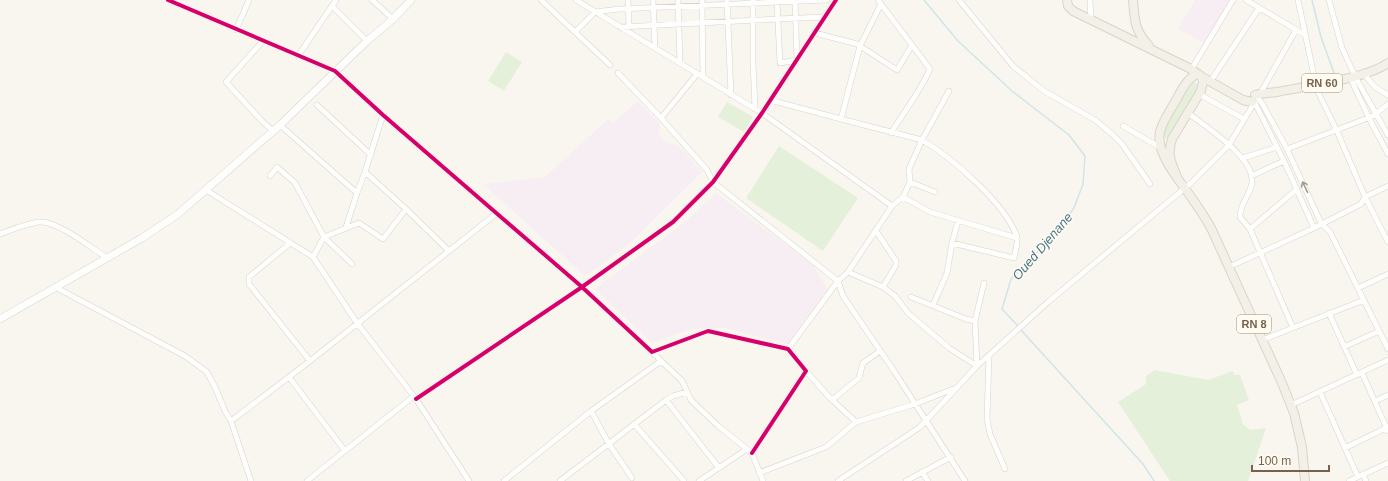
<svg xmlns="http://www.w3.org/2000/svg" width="1388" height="481" viewBox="0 0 1388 481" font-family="Helvetica,sans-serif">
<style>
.education{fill:#f7eef4}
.green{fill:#e4f0da}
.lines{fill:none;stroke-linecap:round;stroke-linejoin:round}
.stream{stroke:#d0e4e9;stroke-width:1.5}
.minor-casing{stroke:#d8d3cc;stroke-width:6}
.secondary-casing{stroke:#d9d3cc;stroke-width:8}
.primary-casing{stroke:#dad3cc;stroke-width:10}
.minor{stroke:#fefefd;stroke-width:5}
.secondary{stroke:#fefefd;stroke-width:7}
.primary{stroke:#f3f0e7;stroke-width:8}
.cycleway-casing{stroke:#fffbf1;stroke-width:6}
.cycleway{stroke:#d6006c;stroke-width:4}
.oneway{stroke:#a7998b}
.labels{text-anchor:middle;stroke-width:3;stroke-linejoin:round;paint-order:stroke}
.shield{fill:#fffbf1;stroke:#a0907e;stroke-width:1}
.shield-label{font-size:11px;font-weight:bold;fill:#78624d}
.water-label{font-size:13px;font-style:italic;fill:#47778b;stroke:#fffbf1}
</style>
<rect width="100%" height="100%" fill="#f9f6ef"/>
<!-- education -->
<path class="education" d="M1195,0h35l-26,43 -26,-14z
M638,101l22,23 -1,11 8,8 11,2 24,27 -73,72 -44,32 -102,-92 62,-7 63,-58 5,4z
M716,193l97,72 15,25 -39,54 -65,-16 -33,1 -36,13 -6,-2 -54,-51 90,-67z"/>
<!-- green -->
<path class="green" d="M506,52l16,10 -18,29 -16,-10z
M1192,82h3l3,3 -1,4 -27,47 -4,2 -2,-1 -2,-4 28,-50z
M727,102l26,15 -9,15 -26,-15z
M779,146l79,52 -35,53 -77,-53z
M1155,370l53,10 25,-9 1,4h6l9,25 -12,5 6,19 7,6 16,-2 -18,53h-78l-52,-79 28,-18v-8z"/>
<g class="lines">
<!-- stream -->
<path class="stream" d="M924,0l34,41 54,50 57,44 16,21 -2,28 -9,24 -25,32 -38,39 -9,30 16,17
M1312,0l9,37 13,36
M1020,329l123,135 11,17"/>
<!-- minor casing -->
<g class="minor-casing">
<path id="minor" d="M168,0l167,71 48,44 199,172 70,65 56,-21 80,18 18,22 -54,82
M372,0l21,19
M541,0l69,65
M576,0l186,113 130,93 -44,66 -10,9 -50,68
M628,0l1,26
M653,0l2,48
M678,0l2,63
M702,0l1,77
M727,0l4,95
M753,0v61l2,48
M878,0l52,69c-10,23 -26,43 -39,64
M959,0l54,66 31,25 51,29 17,14 10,10 28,40
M1090,0l1,20
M1246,0l59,35
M1298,0l19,90 20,41 28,66 23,45
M1329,0l13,48 15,32 31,55
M777,1l3,62 17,-3 -2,-60
M881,4l-21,42 -19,73 81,21 27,-49
M332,6l35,35
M620,27l157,-8 48,-2
M236,30l13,-30
M575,32l20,-20 24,-3 208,-9
M815,33l42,11 40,26 15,-25
M263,41l-37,41 36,39 11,10
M298,56l38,-56
M1191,70l42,-70
M618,73l43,45 46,52 6,12 125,99 5,15 51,75 71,110
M1363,73l12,14 13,8
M1350,77l19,41 19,36
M1210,82l49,-74
M1199,94l45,25
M1260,94l36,-64
M1258,98l5,7 24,44 34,74 9,9 58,117
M770,100l71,19
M1255,103l29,58 30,67
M317,105l54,50
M1188,113c17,13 67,45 64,69 -1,12 -13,23 -12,35l10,12 43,99
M661,118l36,-44
M280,125l77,68 -11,34
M1123,126l38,22
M1287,149l86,-33 15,-12
M1243,158l34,-11
M270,176l7,-9 18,16 29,54 28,27
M1251,176l33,-15
M910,182l25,10
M206,190l107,67 44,66 59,76 53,82
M357,193l8,-21
M903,197l27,15 87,26
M892,206l11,-9 7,-15 -1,-13 13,-29c29,17 84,64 95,97 1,6 -2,15 -3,21l-62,-15
M406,209l43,42
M1250,229l47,-40
M876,231l20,30v4l-13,22
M0,234c13,-5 26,-10 39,-12 18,-2 52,26 68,36
M289,244l-40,33v7l61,77
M313,257l11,-20 35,-14 24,16 23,-30 -41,-37 18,-57
M1229,267l85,-39 47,-24 4,-7 23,-11
M848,272l35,15 12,9 13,17 41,35 28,18
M55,287l130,69 22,16 8,15 10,24 6,10
M1358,288l30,-14
M911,297l55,22 9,2
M933,305l14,-32 5,-30 6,-22
M1329,313l28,62
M1262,340l102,-40
M1344,347l35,-16
M652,352l30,29 9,19 26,25 35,28 11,28
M989,356l-2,63 3,15 15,35
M977,366l-2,-45 9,-38
M1362,373l26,58
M289,377l56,74
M1320,392l38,85
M416,399l166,-112 91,-65 40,-40 49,-69 74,-113
M666,400l53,68
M832,400l27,-22 4,-15 17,-12
M1375,401l13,-6
M1291,405l97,-45
M591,411l18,33 23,34
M856,422l59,-18 38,-15
M634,424l50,57
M1345,448l43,-21
M922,472l6,9
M759,473l67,-26 30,-25 -26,-24 -24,-27
M1363,474l3,7
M251,481l-20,-60 79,-60 187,-148
M307,481l107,-85
M504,481l87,-70 70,-50
M560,481l106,-81 7,-4 14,-4
M699,481l48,-32
M838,481l82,-54 57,-61 71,-64 143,-119 38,-38 25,-42
M906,481l45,-24
M1349,481l39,-18"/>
</g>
<!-- secondary casing -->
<g class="secondary-casing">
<path id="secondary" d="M0,319l142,-81 36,-24 102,-89 87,-84 26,-22 18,-19"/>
</g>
<!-- primary casing -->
<g class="primary-casing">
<path id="primary" d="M1067,0l1,6 5,5 116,57 9,6
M1133,0c2,22 1,29 16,46
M1202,77l41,23 9,2
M1255,95c7,-2 15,-2 22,-3 28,-6 89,-13 111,-29
M1177,177c-6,-15 -10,-22 -5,-38l29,-48 2,-9 -1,-5 -4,-3c-12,4 -17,18 -23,28 -5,9 -13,20 -15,30 -5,21 20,49 31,65 7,10 14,20 20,31l71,155 12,30 8,34 3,34"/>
</g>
<!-- minor -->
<use href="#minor" class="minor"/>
<!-- secondary -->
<use href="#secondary" class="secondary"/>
<!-- primary -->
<use href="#primary" class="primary"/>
<!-- cycleway casing -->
<g class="cycleway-casing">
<path id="cycleway" d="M168,0l167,71 48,44 199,172 70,65 56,-21 80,18 18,22 -54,82
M416,399l166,-112 91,-65 40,-40 49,-69 74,-113"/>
</g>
<!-- cycleway -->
<use href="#cycleway" class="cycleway"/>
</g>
<!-- one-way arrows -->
<defs><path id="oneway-shaft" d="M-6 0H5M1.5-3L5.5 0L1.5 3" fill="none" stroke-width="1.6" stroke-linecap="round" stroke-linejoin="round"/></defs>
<use class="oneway" href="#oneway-shaft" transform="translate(1305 187) rotate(-115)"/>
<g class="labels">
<!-- shield labels -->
<g class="shield">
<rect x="1302" y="74" width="40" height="18" rx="3"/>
<rect x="1237" y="315" width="34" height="18" rx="3"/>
</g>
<g class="shield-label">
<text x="1322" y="87">RN 60</text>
<text x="1254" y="328">RN 8</text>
</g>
<!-- water labels -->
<g class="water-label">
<text transform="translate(1042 246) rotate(-49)" y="5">Oued Djenane</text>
</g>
</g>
<!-- scale -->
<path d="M1252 465v6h77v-6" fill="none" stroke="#78624d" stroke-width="2"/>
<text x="1258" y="465" font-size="12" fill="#78624d" stroke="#fffbf1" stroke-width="3" paint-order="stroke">100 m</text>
</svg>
